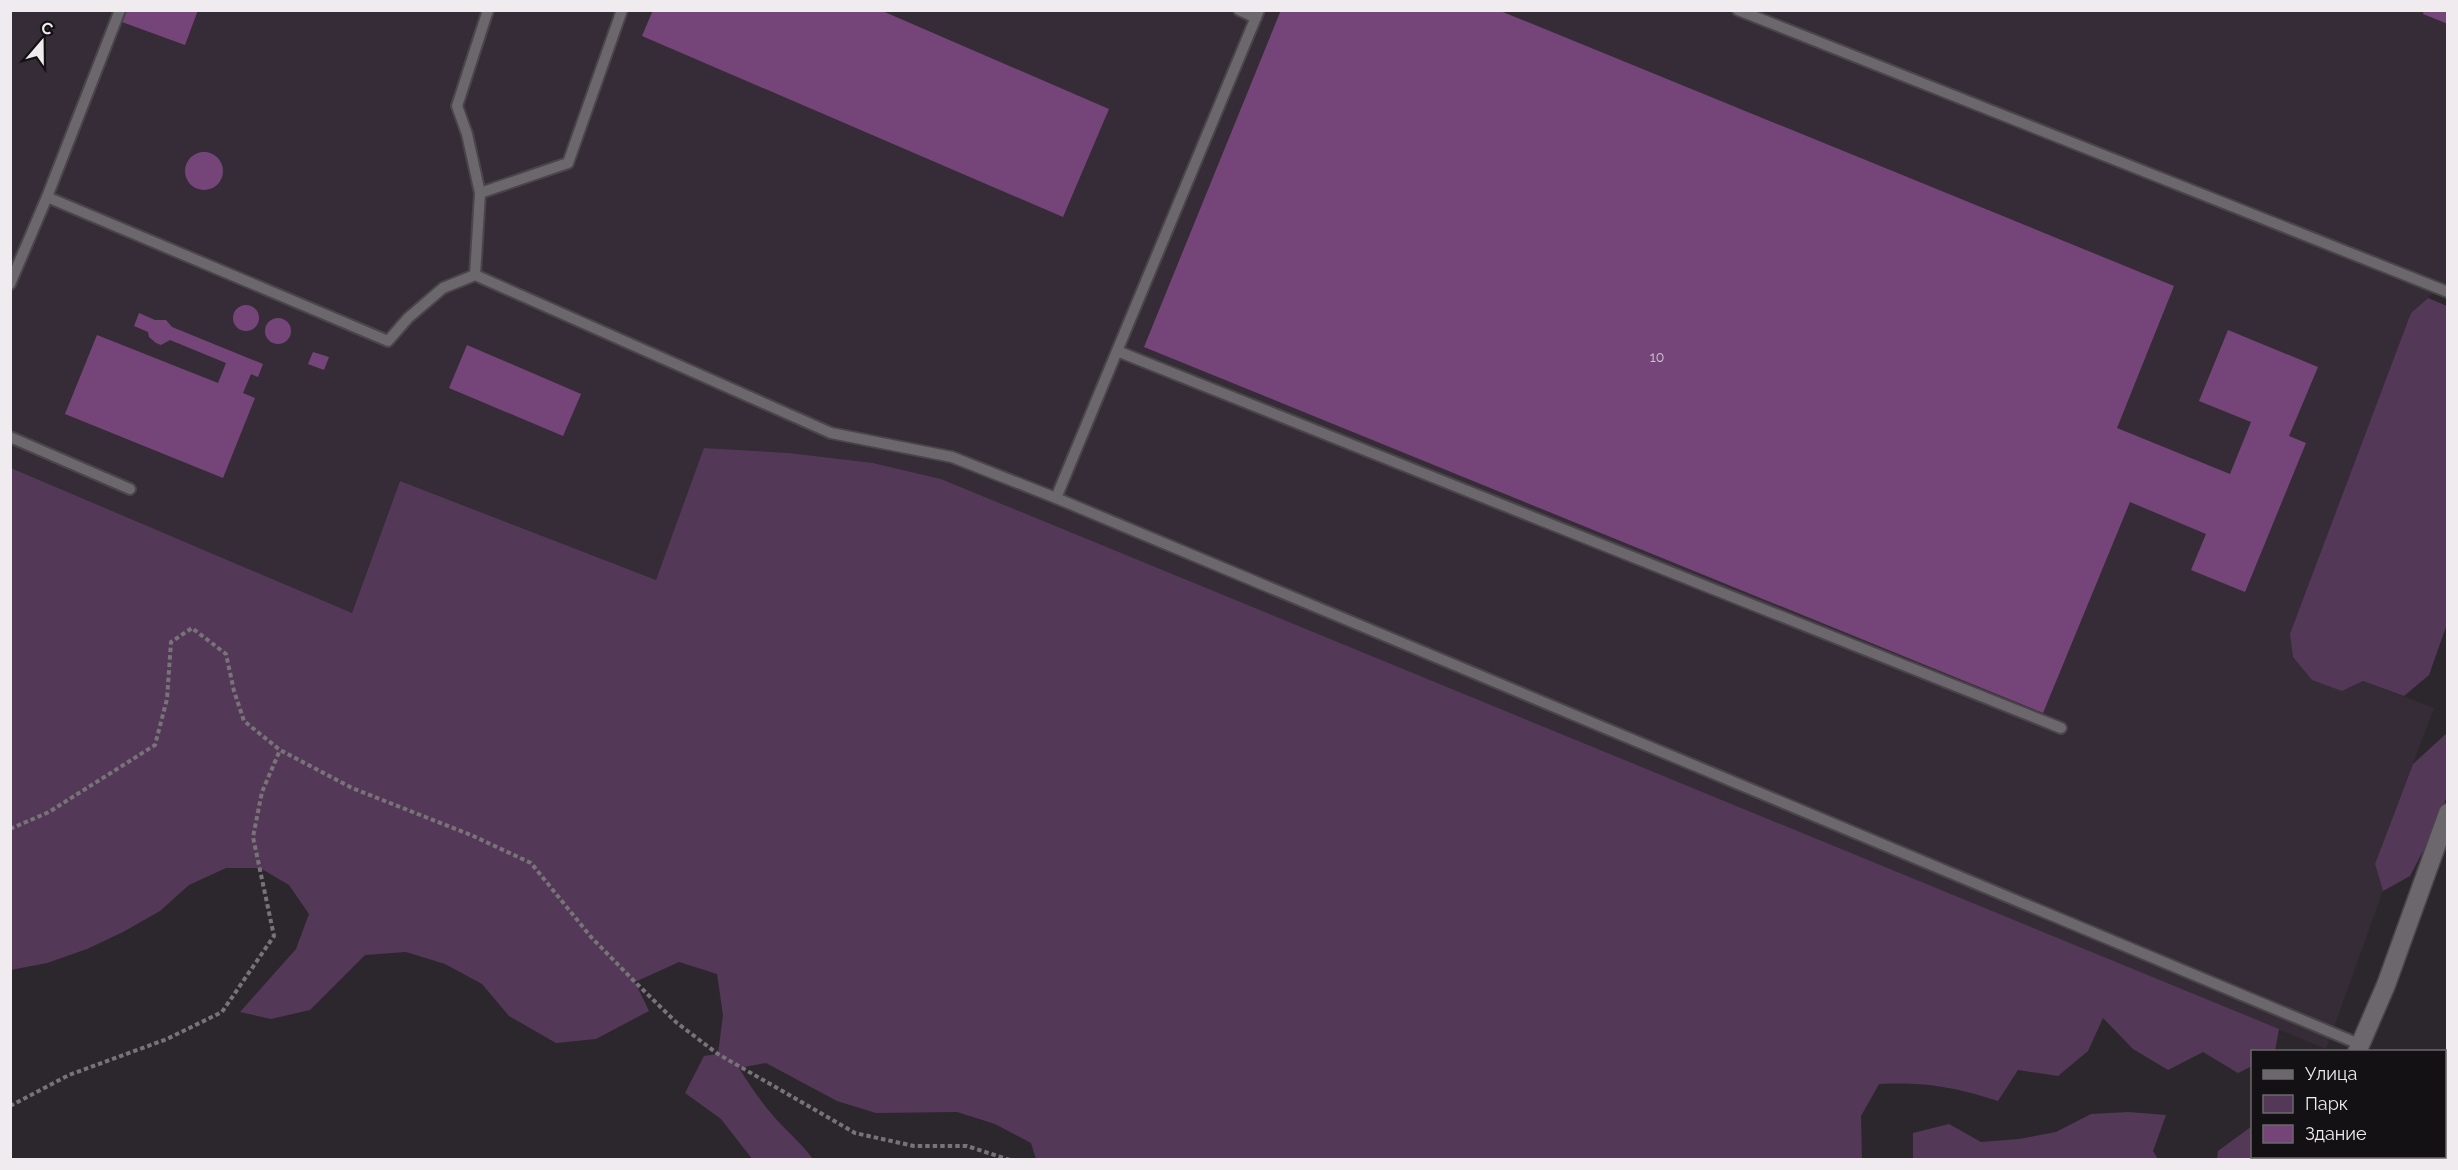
<svg xmlns="http://www.w3.org/2000/svg" width="2458" height="1170" viewBox="0 0 2458 1170" font-family="Raleway,sans-serif">
<style>
.built{fill:#362c37}
.green{fill:#543857}
.building{fill:#75457a}
.lines{fill:none;stroke-linecap:round;stroke-linejoin:round}
.lane-casing{stroke:#494549;stroke-width:14}
.street-casing{stroke:#494549;stroke-width:21}
.path{stroke:#777378;stroke-width:4;stroke-dasharray:4.5 3;stroke-linecap:butt}
.lane{stroke:#6c666d;stroke-width:10}
.street{stroke:#6c666d;stroke-width:18}
.labels{text-anchor:middle;stroke-width:6;stroke-linejoin:round;paint-order:stroke}
.number-label{font-size:14px;fill:#d0c2d2}
</style>
<rect width="100%" height="100%" fill="#2c272d"/>
<!-- built -->
<path class="built" d="M10,11h2437v270l-36,32 -69,378 21,-10 71,27 -59,156 8,27 -57,158 -1385,-570 -68,-16 -84,-10 -84,-5 -49,132 -256,-99 -48,132 -341,-145z"/>
<!-- green -->
<path class="green" d="M2428,298l19,8v318l-18,51 -25,21 -41,-15 -21,10 -30,-11 -19,-23 -3,-23 121,-321z
M704,448l85,5 84,10 68,16 1338,550 -4,22 -23,1v14l-14,7 -35,-21 -35,18 -35,-21 -30,-31 -15,33 -30,25 -40,-6 -20,31c-45,-14 -72,-19 -119,-17l-18,32 1,44 -826,-1 -5,-16 -36,-19 -38,-12 -81,1 -39,-12 -71,-38 -27,5c11,18 22,34 36,50 13,14 27,26 38,41l-60,1 -32,-41 -36,-26 19,-37 14,-2 5,-39 -6,-41 -38,-12 -44,20 14,29 -53,28 -40,4 -47,-27 -27,-32 -37,-20 -39,-12 -41,3 -55,55 -39,9 -31,-7 56,-63 13,-35 -20,-29 -29,-17h-34l-37,17 -29,26 -37,21 -36,17 -40,14 -36,7v-502l341,145 48,-132 256,99z
M2447,733v63l-11,30 -26,50 -27,15 -8,-27 38,-100z
M2128,1112l38,3 -13,36 5,8h-245v-26l36,-9 32,18 38,-3 37,-7 35,-18z
M2252,1126v30h60l2,3h-97l1,-8z"/>
<!-- building -->
<path class="building" d="M126,10h72l-13,35 -63,-23z
M653,10h227l229,99 -46,108 -421,-181z
M1281,10h217l676,276 -57,142 113,46 21,-52 -52,-21 29,-71 90,37 -29,69 17,7 -61,149 -54,-22 15,-36 -76,-32 -87,211 -899,-366z
M2424,10h24v14l-25,-10z
M185 171a19 19 0 1 1 38 0a19 19 0 1 1-38 0Z
M233 318a13 13 0 1 1 26 0a13 13 0 1 1-26 0Z
M139,313l16,7h11l6,7 91,37 -5,13 -7,-3 -8,19 12,5 -32,80 -158,-64 32,-79 121,48 8,-20 -56,-23 -9,5 -5,-2 -7,-6 -1,-5 -14,-6z
M265 331a13 13 0 1 1 26 0a13 13 0 1 1-26 0Z
M467,345l114,49 -18,42 -114,-48z
M313,352l16,5 -5,13 -16,-6z"/>
<g class="lines">
<!-- lane casing -->
<g class="lane-casing">
<path id="lane" d="M1239,10l17,8
M1738,10l710,282
M480,193l88,-30 54,-153
M47,197l73,-187
M475,275l5,-82 -13,-59 -10,-28 31,-96
M10,284l37,-87 341,144 20,-23 35,-30 32,-13 356,158 121,24 104,41 1303,546
M1117,351l142,-341
M10,437l120,52
M1056,498l61,-147 944,377"/>
</g>
<!-- street casing -->
<g class="street-casing">
<path id="street" d="M2357,1052l29,-67 62,-172
M2345,1156v4"/>
</g>
<!-- path -->
<path class="path" d="M10,829l39,-17 106,-67 12,-46 4,-57 21,-14 34,26 8,37 10,30 36,29 72,38 119,47 60,28 60,74 44,45 42,41 41,31 137,79 59,13h53l43,14
M10,1106l59,-31 98,-36 55,-27 52,-76 -21,-99 9,-45 18,-42"/>
<!-- lane -->
<use href="#lane" class="lane"/>
<!-- street -->
<use href="#street" class="street"/>
</g>
<g class="labels">
<!-- number labels -->
<g class="number-label">
<text x="1657" y="362">10</text>
</g>
</g>
<!-- border -->
<rect width="2458" height="1170" fill="none" stroke="#efebef" stroke-width="24"/>
<!-- legend -->
<rect x="2251" y="1050" width="195" height="108" fill="#131113" stroke="#6b686b" stroke-width="1.5"/>
<rect x="2263" y="1070" width="30" height="9" fill="#6c666d" stroke="#6b686b" stroke-width="1.5"/>
<text x="2305" y="1080" font-size="18" fill="#efebef">Улица</text>
<rect x="2263" y="1095" width="30" height="18" fill="#543857" stroke="#6b686b" stroke-width="1.5"/>
<text x="2305" y="1110" font-size="18" fill="#efebef">Парк</text>
<rect x="2263" y="1125" width="30" height="18" fill="#75457a" stroke="#6b686b" stroke-width="1.5"/>
<text x="2305" y="1140" font-size="18" fill="#efebef">Здание</text>
<!-- north arrow -->
<g transform="translate(42 42) rotate(20)" stroke="#131113" stroke-width="4.5" paint-order="stroke">
<path d="M0-4.5L10 22L0 15L-10 22Z" fill="#efebef"/>
<text y="-9" font-size="16" font-weight="bold" text-anchor="middle" fill="#efebef">С</text>
</g>
</svg>
